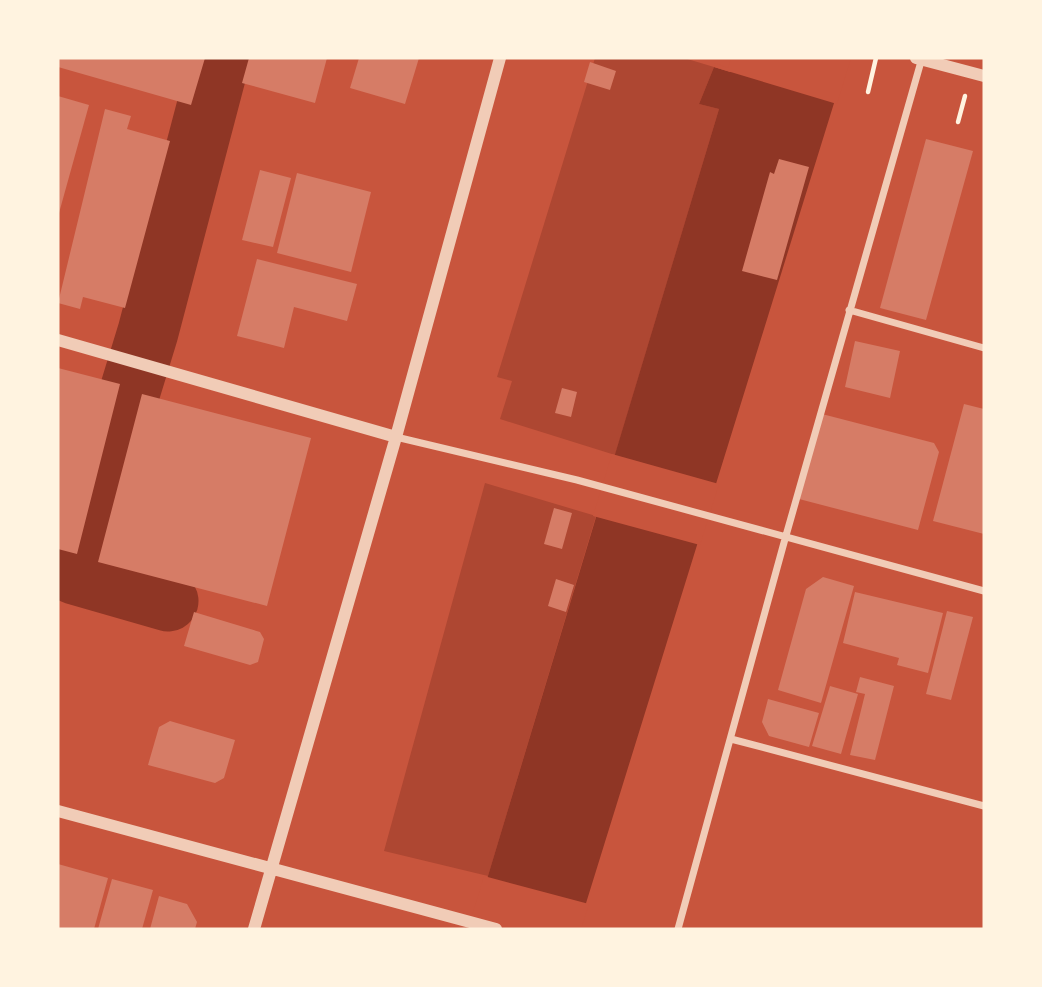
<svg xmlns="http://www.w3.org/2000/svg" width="1042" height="987" viewBox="0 0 1042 987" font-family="'Libre Baskerville',serif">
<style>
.green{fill:#ae4732}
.water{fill:#8f3625}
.pier{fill:#c8553d}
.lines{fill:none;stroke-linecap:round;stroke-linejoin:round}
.river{stroke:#8f3625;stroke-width:61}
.building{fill:#d67c66}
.path{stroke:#fff3e0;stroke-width:4.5}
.minor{stroke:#f1ccb7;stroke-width:7}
.tertiary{stroke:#f1ccb7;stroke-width:12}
</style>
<rect width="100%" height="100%" fill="#c8553d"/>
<!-- green -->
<path class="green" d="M595,58h89l30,9 -15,37 20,5 -104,346 -115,-36 12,-38 -15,-4z
M485,483l111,33 -108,360 -104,-25z"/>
<!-- water -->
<path class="water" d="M848,58l-270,871h-106l247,-820 -20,-5 15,-37 16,5z"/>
<!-- pier -->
<path class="pier" d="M731,58h120l-14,46 -123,-37 1,-4 13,5z
M612,454l107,30 -19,61 -107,-29z
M484,876l105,28 -8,25h-113z"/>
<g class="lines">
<!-- river -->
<path class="river" d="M168,601l-94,-27 74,-242 72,-274"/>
</g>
<!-- building -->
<path class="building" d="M58,58h147l-14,47 -133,-38z
M249,58h78l-12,45 -73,-20z
M359,58h60l-14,46 -55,-16z
M590,62l26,9 -6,19 -26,-8z
M58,96l31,9 -30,108h-1z
M105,109l26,7 -4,13 43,12 -45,167 -42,-11 -3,12 -22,-6z
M926,139l47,12 -47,169 -46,-12z
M779,159l30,8 -32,113 -35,-9 28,-99 4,2z
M260,170l31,8 -18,69 -31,-7z
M297,173l74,19 -20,80 -74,-19z
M257,259l100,25 -10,37 -53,-14 -10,41 -47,-12z
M855,341l45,10 -10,47 -45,-11z
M58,368l62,16 -43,170 -19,-5z
M562,388l15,4 -6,25 -16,-4z
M142,394l169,44 -44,168 -169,-44z
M964,404l20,5v125l-51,-13z
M822,414l112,29 5,9 -21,78 -119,-31z
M554,508l18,5 -10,36 -18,-5z
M823,577l31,9 -33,117 -43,-13 28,-101z
M556,579l18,6 -8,27 -18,-6z
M855,592l88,21 -15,60 -31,-8 2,-7 -56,-15z
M947,611l26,6 -22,83 -25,-6z
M194,612l66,20 4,7 -6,23 -8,3 -66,-19z
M860,677l34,9 -19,74 -25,-5 15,-61 -9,-2z
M830,686l28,8 -17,60 -29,-8z
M768,699l51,14 -10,34 -40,-11 -7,-14z
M170,721l65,19 -11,38 -9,5 -67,-18 11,-38z
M58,864l50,14 -14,51h-36z
M112,879l41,11 -11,39h-44z
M159,896l28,8 10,18 -2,7h-45z"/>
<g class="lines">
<!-- path -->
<path class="path" d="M868,92l8,-34
M958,122l7,-26"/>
<!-- minor -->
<path class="minor" d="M849,310l135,38
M396,437l181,43 407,111
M731,739l253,67
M678,929l107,-390 137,-481"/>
<!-- tertiary -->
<path class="tertiary" d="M916,58l68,18
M58,340l338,97
M58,811l438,118
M254,929l142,-492 104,-379"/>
</g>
<!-- border -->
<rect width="1042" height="987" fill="none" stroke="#fff3e0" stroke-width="119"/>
</svg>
